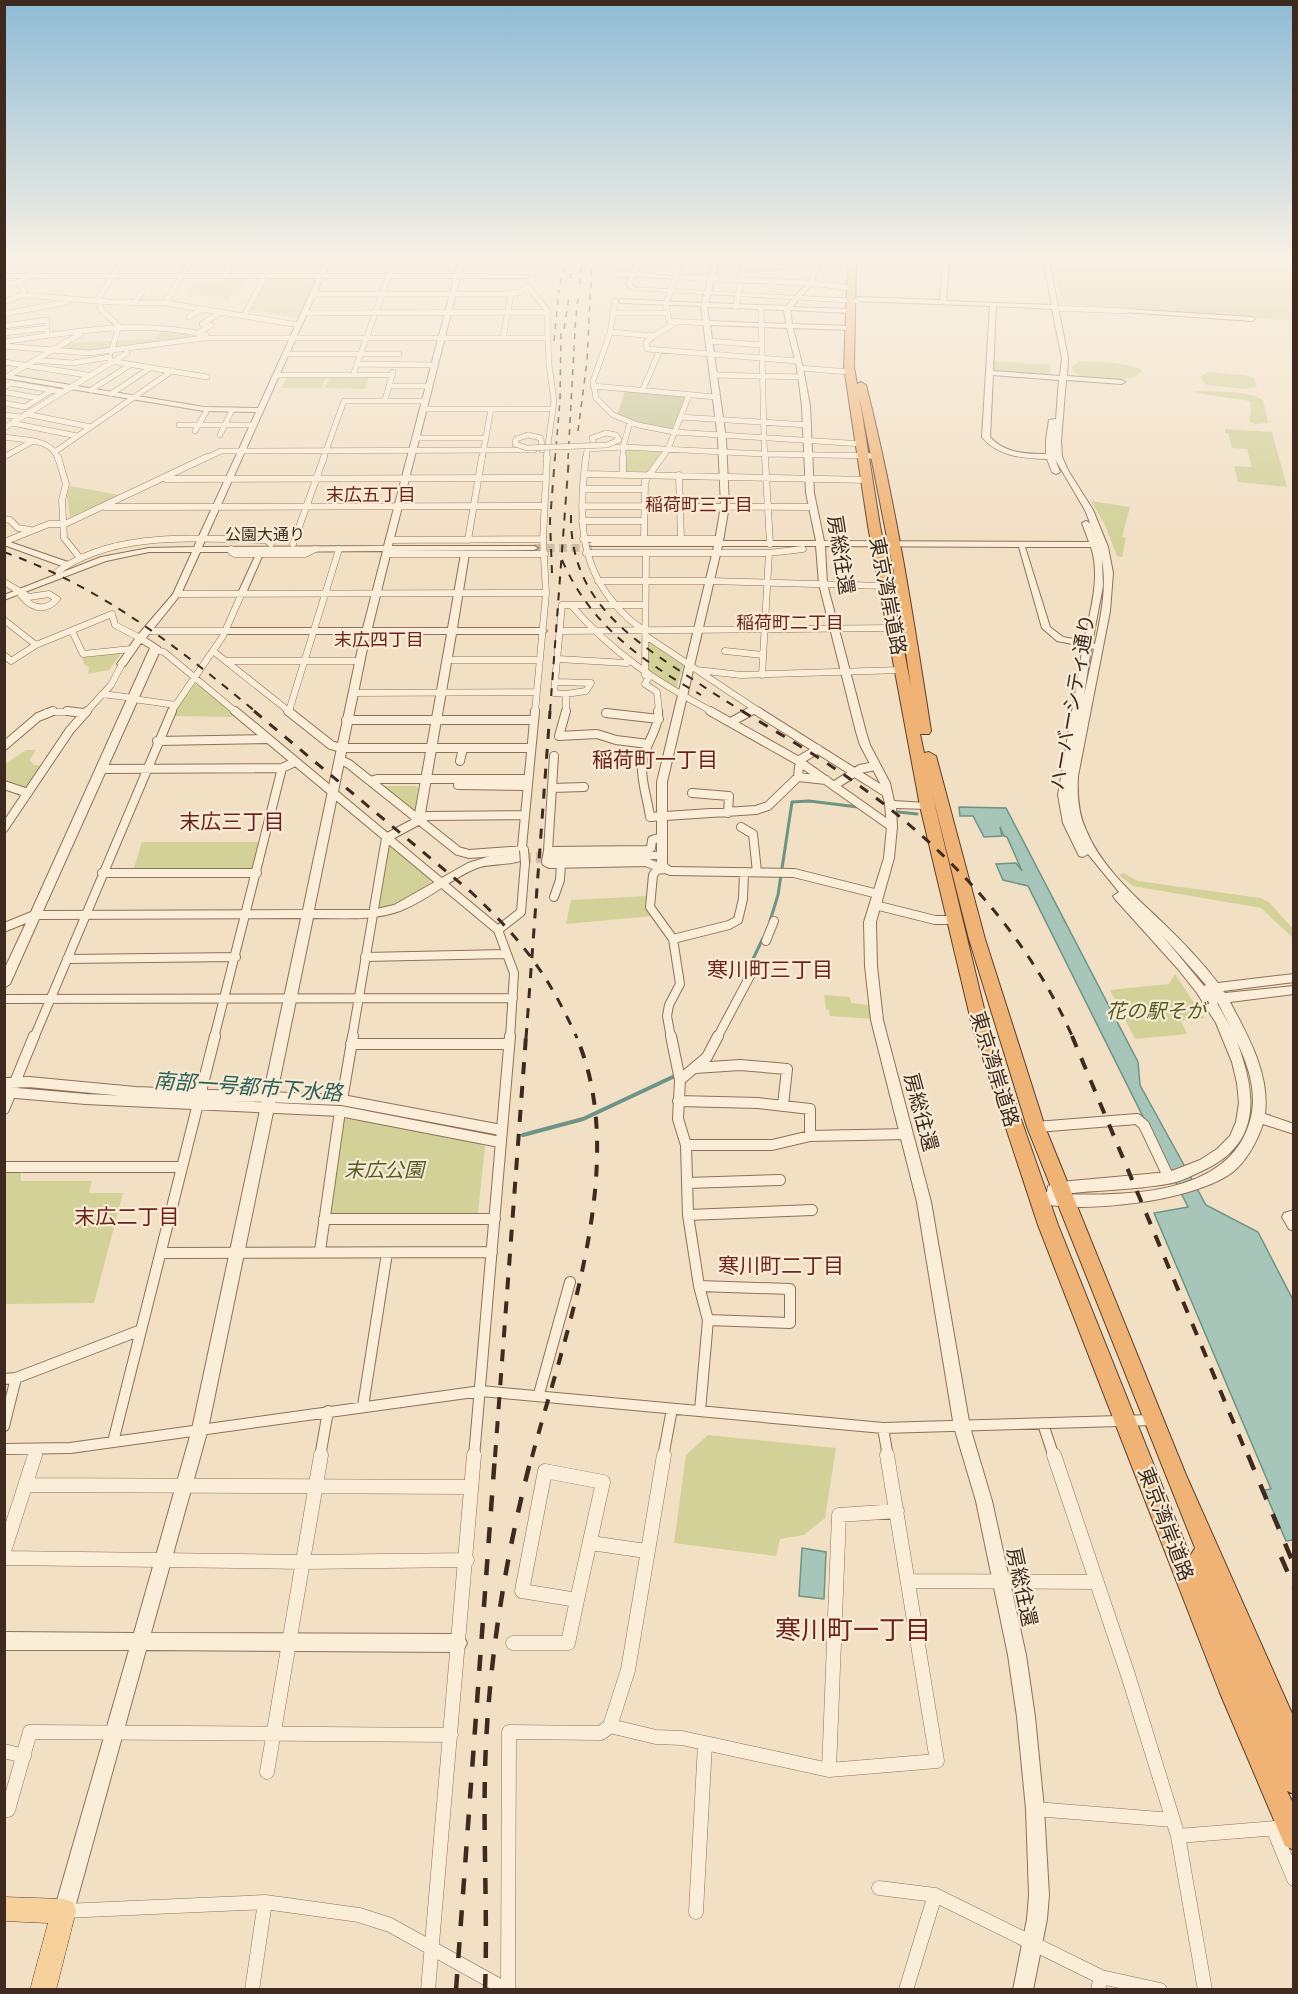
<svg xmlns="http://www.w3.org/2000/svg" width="1298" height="1994" viewBox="0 0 1298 1994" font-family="Merriweather,'Noto Sans JP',serif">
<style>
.green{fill:#d1d198}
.cemetery{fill:#c5c697}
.water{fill:#a7c5b9;stroke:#6d9486;stroke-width:1.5}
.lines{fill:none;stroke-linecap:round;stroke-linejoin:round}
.stream-far1{stroke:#6d9486;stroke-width:3}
.stream{stroke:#6d9486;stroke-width:4}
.tertiary-tunnel-far1{stroke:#cebca4;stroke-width:8;stroke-dasharray:8 4.5;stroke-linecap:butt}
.tertiary-tunnel{stroke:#cebca4;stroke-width:11;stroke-dasharray:11 5;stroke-linecap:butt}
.minor-far4-casing{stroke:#8f7059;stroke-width:6}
.minor-far3-casing{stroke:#8f7059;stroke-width:7}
.minor-far2-casing{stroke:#8f7059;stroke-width:10}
.minor-far1-casing{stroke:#8f7059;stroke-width:12}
.minor-casing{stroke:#8f7059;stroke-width:15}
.tertiary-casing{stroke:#8f7059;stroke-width:2}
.secondary-casing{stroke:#71513c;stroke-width:1}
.primary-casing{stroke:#5d3f2d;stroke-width:1}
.trunk-casing{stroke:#5d3f2d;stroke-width:2}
.minor-far4{stroke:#fbeed9;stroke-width:5}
.minor-far3{stroke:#fbeed9;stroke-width:6}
.minor-far2{stroke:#fbeed9;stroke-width:8}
.minor-far1{stroke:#fbeed9;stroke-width:10}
.minor{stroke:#fbeed9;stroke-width:14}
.tertiary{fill:#fbeed9;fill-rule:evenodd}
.secondary{fill:#fbeed9;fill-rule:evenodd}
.primary{fill:#f7d19b;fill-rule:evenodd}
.trunk{fill:#efb376;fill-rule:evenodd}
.rail-far4{stroke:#3e2a1e;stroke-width:1.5;stroke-dasharray:6 6;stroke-linecap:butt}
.rail-far3{stroke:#3e2a1e;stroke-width:2;stroke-dasharray:8 8;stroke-linecap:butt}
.rail-far2{stroke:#3e2a1e;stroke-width:3;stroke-dasharray:10 10;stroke-linecap:butt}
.rail-far1{stroke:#3e2a1e;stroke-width:4;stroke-dasharray:12 12;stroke-linecap:butt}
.rail{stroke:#3e2a1e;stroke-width:4.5;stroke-dasharray:16 16;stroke-linecap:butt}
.minor-bridge-far1-casing{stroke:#8f7059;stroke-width:6;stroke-linecap:butt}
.minor-bridge-casing{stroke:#8f7059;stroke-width:10;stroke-linecap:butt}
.minor-bridge-far1{stroke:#fbeed9;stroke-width:5}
.minor-bridge{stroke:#fbeed9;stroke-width:8}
.labels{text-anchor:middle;stroke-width:4.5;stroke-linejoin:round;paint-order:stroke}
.far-street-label{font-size:16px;fill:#3e2a1e;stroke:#f8ebd5}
.far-neighbourhood-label{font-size:18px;fill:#6e231a;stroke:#f8ebd5}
.street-label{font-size:20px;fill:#3e2a1e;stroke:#f8ebd5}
.park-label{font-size:20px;font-style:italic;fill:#545c23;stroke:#f8ebd5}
.neighbourhood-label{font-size:21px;fill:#6e231a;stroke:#f8ebd5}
.water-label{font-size:21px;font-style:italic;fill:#2c5f56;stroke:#f8ebd5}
.near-neighbourhood-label{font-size:26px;fill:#6e231a;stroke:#f8ebd5}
</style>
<rect width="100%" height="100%" fill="#f2e0c5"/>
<!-- green -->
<path class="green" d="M1052,261h241v60l-227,-17 -5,-3z
M221,279h24l-6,11h-5l-6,10 -41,-7 5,-10h26z
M266,279h50l-18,39 -49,-8z
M167,327l39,9 -91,15h-57l9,-8 87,-4z
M994,361l57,4 -1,9 -53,-2 -3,-2z
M1080,361c14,1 54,1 62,10l-8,7c-17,1 -49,5 -62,-8v-4z
M1208,372l42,4 4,2 3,8 -10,3 -40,-4 -4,-3 -2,-6z
M287,377h39l-5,11h-39z
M330,377h39l-4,12 -40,-1z
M1195,391c18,1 54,-1 68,9l5,23 -13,1 -6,-3 2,-10 -1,-10 -54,-8z
M1225,429l47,3 15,55 -49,-5 -4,-16 18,1 -5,-18 -15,-1 -4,-15h-3z
M626,449l36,2 -15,21 -21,-1z
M70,486l50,9 -50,22 -3,-22z
M1091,501l39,6 -8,30 4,1 -4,19 -5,-1 -12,-31z
M648,643h4l32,21 -8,24 -29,-15z
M122,652l-13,18 -21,4 1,-6 -5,-4 -2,-8z
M198,684l36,30 -3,3 -58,-1 -1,-2 22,-29z
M26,750h10l-6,10 4,5 8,1 -17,24 -20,-7 -1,-18z
M384,786h31l3,2 -3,22h-5l-27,-22z
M142,842h118l-6,27 -4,2h-117z
M391,846l40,33 -1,4 -39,23 -10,2 -4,-2 10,-58z
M1123,873l15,8 122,17 9,4 24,27v9l-32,-30 -128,-22 -14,-11z
M647,896l6,20 -87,8 5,-24z
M1175,974l29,44 -23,3 6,13 -52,5 -25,-49 59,-6z
M824,995l26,2 1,6 19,2 2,14 -42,-3 -1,-6 -3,-1z
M351,1116l129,25 5,6 -7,66 -2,3 -147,-2 14,-94z
M4,1172h17v9h71l-3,12h34l-29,110 -89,1z
M708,1435l128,13 -11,70 -21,17 -24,4 -4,17 -102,-13 12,-88z"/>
<!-- cemetery -->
<path class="cemetery" d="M626,389l61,6 -15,35 -20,-2 -35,-13z"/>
<!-- water -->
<path class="water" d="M959,807l47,1 132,254 2,23 66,120 52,27 35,68v240l-7,1 -22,-51 7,-1 -117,-276 34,-6 -160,-321 -25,-6 -7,-16 20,-1 6,8 -15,-34 -3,-1 -4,-9 2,9 -18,1 -11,-21h-13z
M802,1548l24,4 -2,47 -25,-3z"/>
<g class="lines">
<!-- stream-far1 -->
<path class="stream-far1" d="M898,812l19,2
M770,921l8,-26 14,-93 17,-1 49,6
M744,978l19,-40"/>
<!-- stream -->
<path class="stream" d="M39,1088l59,6
M300,1104l46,3 141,26
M523,1135l60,-16 94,-44"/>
<!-- tertiary-tunnel-far1 -->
<path class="tertiary-tunnel-far1" d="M534,548h59"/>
<!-- tertiary-tunnel -->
<path class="tertiary-tunnel" d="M520,858l32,-1"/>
<!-- minor-far4 casing -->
<g class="minor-far4-casing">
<path id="minor-far4" d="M528,261l3,4 8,-4
M610,261l6,14 18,-1
M681,261l-15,43 3,17 37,2
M232,262h40
M638,264l42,2
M744,265l74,4
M224,276l8,-15
M676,277l134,6 41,5
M4,283l16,1 4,7 -3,4
M17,283l38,-22
M526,288l4,1 17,21 2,55 5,36 -8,58
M313,294h198l10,-2 6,-6
M615,301l-5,32 -17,48 3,17 17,17 25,10 36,7 189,12
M4,302l17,-7 90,7 54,1 134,22
M133,303l10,-12
M165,303l17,-27
M736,307l9,-46
M761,308l3,130
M1055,308l71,3
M304,313l244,-1
M612,313h54
M4,314l63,-12
M244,316l29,-55
M189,317l13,-8
M4,326l43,-6v16
M611,332l43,4 -8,6 1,7 151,12
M4,333l43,-5
M198,333l13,-8 -9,-1 19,-12
M654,336l21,-13
M503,338l8,-44
M708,341l54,4
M4,342c68,-10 134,-23 202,-7
M4,346l85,7 115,-15h343
M111,352l8,-26 -17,-15 -5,-11 25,-39
M286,354h113
M36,360l37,3 37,-6
M110,361l97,16
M4,362l83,13
M357,364l78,1
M800,368l49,4
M276,375h116
M353,375l41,-114
M713,375l89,2
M8,376l72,-42
M389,386h40
M593,386l123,11
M4,387l7,-4 51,9
M643,389l17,-39
M91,390l39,-25
M4,392l34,6
M111,394l39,-26
M385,400l8,-28
M4,403l21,4 27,-17
M423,409h130
M26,414l65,13
M4,415l17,2
M680,417l128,8
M12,423l65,13
M179,425h74
M4,428l123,-75
M195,431l11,-19
M220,435l12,-25
M528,435l13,3 1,12
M4,437c18,3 48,1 54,22
M415,438h71
M764,442l1,17
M595,448l-3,-10 14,-5
M56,451l116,-80
M4,457l29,-16
M204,459l17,-8 313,-1
M323,459l21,-58h81
M482,459l9,-50
M586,459l1,-10 36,-2 141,7 114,2
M623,459v-12l7,-25
M661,459l7,-10 21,-54"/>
</g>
<!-- minor-far3 casing -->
<g class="minor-far3-casing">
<path id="minor-far3" d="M58,457l8,27 -4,16 2,38 16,20
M586,457c-7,53 -8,103 27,145 9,11 19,21 31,28
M623,457v16
M765,457l5,87
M584,474l285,6
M679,475l2,64
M166,479l378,-1
M583,489h62
M582,506l231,1
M105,507l439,-1
M4,519l6,1 8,8 12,2
M582,521h62
M583,539h137
M644,539l1,-58 17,-24
M389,540l154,-1
M468,540l14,-83
M4,542l45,-18h16l142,-67
M293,544l31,-87
M231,549v3l4,2h70l10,-5
M586,553h183l34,-4
M386,554h159
M57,572c58,-42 141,-33 209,-32l5,4
M598,581h112l175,5
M4,582l25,15 20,-3 8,5c-13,15 -29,8 -38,-7
M177,594l369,-1
M571,605c42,49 86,77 142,107
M4,620l32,25
M72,631l11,23 48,-5
M148,631h77
M560,631l334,-3
M646,636l114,76
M155,650l9,2 72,60
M213,651l77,61
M725,651l38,4
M4,655l7,6 25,-16 76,-31 3,11 25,13
M558,659l69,4
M446,660h92
M226,661h133
M697,670l44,5 160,-5
M645,675l1,-122
M762,675l7,-122
M649,677l-4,7 12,8 2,20
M556,682l35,1 -5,8 -20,3
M352,693l183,-1
M102,694l32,4
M133,699l43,6
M289,711l50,-162
M47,712h31
M86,712l25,-27 11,-21
M171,712l52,-76 19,-43
M535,712l11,-119 -3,-54 4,-82
M566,712v-18l-12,-1 8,-88h83
M748,712l6,-3"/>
</g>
<!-- minor-far2 casing -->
<g class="minor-far2-casing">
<path id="minor-far2" d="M67,711l16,2
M235,711l263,219
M288,711l43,34 10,3h190
M566,711l-7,25 38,-2 19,6 32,4
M658,711c2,18 -15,35 -16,54 -1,16 6,36 8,52l106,-7 12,-4 30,-29 1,-10 4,-3
M710,711l87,49 95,67
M757,711l130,82
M606,713l53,6
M346,720h187
M731,722l20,-11
M157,741l110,-2
M4,746l34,-29 15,-6
M339,759l10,5 109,87 11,3 55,-4 -2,-3 13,-136
M460,761l3,-13
M798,761l20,-12
M102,769l180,-1
M798,777l28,3
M370,781l7,-2h151
M4,785l24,8
M458,785l70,1
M835,785l25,-16 15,-3
M552,788l32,-1
M692,793l37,3 -1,17
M741,827l12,7 4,38
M4,828l66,-98 17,-19
M662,837l-10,3 -1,8 -4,2 -99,1 -2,11 4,2 96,-2 17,7
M548,851l6,-95
M665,869l-8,1 -4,5 -3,32 23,32 7,45 -11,21 -2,11 4,22
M671,871l123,2 84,21
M102,873h155
M554,897l6,-17 1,-17
M875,905l60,15h21
M673,939l56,-14 9,-5 5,-21 1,-27
M766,941l8,-20
M365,957l141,-3
M67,959l169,-2
M4,999l509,-1
M34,1038l138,-327
M214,1038l68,-270 13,-6
M352,1038l34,-200 41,-22 98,-1
M510,1038l4,-65 -16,-43 23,-18 4,-49
M717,1038l33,-62"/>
</g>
<!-- minor-far1 casing -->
<g class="minor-far1-casing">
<path id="minor-far1" d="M671,1036l9,44 -2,39 8,26 2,70 11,71 9,34 -8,91
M351,1044h158
M695,1068l45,-3 47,4 -4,36
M680,1080l27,-23 11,-21
M4,1083l25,-1 106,10 207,8 159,30
M4,1092l82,7 254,12 160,31
M342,1100l11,-64
M678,1101l80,2 52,6v27
M4,1109l30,-73
M1036,1127l101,-8 7,6 25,53
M686,1145h86l38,-9 97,-2
M4,1167h177
M687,1183l93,-3
M688,1215l124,-5
M324,1219h171
M320,1251l20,-140
M161,1253l331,-1
M699,1286l91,3v34l-82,-3
M4,1379l12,-1 125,-48
M539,1394l31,-112
M363,1406l24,-153
M1043,1424l11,33
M4,1426l12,-48
M883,1428l5,29
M113,1442l102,-406
M4,1449l66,-1 411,-57 402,37 271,-8
M35,1457l2,-7
M320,1457l8,-46
M474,1457l36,-421
M663,1457l9,-48"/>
</g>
<!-- minor casing -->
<g class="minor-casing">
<path id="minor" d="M1054,1455l74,220 50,161 27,154
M545,1471l58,11 -26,118 -55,-9z
M26,1485l445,2
M591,1543l55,8
M4,1551l31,-96
M4,1558l300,4 163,-2
M908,1581l188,1
M513,1643h55l9,-43
M610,1726l46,11 26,1 147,32 108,-9 -50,-306
M4,1751l20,5
M829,1770l10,-255 58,-4
M267,1772l54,-317
M1035,1809l138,11
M8,1810l22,-78 421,3
M1273,1828l21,51
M1178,1836l111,-9
M879,1888l56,7 166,82 59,13
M64,1911l201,-9 94,13 31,10 117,65
M696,1912l9,-168
M252,1990l13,-88
M428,1990l46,-535
M508,1990l1,-258 92,1 9,-7 18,-56 36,-215
M906,1990l29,-95
M1098,1990l3,-13"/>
</g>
<!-- tertiary casing -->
<g class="tertiary-casing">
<path id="tertiary" d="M188,261h6l-8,13h133l6,-13h6l-6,13h130l3,-13h6l-3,13 69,1 -2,3h-68l-68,268h142l4,2 -4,2 -143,1 -19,77h76l13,-74 4,-2 4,2 -12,74h86l4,3 -4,3h-87l-32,185 -5,3 -5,-3 33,-185h-77l-56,276h58l22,-5 74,-42 22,-7 30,-2 5,4c-8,8 -35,5 -48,10 -27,11 -50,33 -77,43 -27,10 -58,7 -87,7l-105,511 -57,204 307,1 6,3 3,6 -3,6 -6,3 -312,-2 -72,261 -3,7 -7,3 -7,-3 -3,-7 75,-261h-125v-18l130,1 58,-204 109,-511 -262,1 -29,65 -6,4v-18l22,-47 -22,9v-9l27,-11 119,-264 -9,-5 -16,23h-6l-2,-2 20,-28 36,-42 19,-42h-43l-43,9 -102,39v-5l97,-38 48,-9 45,-1 62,-135 -52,-1 -200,-33v-4l200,33 54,1 59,-130h-313v-4h176zM323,278h131l-70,268 -182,1zM383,551l-20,77h-138l-4,3 4,3h136l-58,276 -260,1 115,-256 2,-8 -14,-9 35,-44 19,-42h57l-19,41 4,3 4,-3 17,-39 -3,-2z
M636,261h6l-5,11 42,5 -3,2 -41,-3 -3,8 3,4 -5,1 -4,-5z
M713,261h6l-11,42 78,3 23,-25 7,-20h6l-8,21 -22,25 58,2 3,2 -3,2 -60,-3 2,14 58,2 3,2 -3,2 -57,-2 10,40 7,38 4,87 10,48 265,1 -7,-19 4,-2 4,2 8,20 -13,-33 -30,-51 5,13 -4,2 -4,-2 -5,-13c-24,-1 -49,-2 -65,-22l8,-131 -132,-5 -3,-2 3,-2 82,3 3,-39h6l-3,40 106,4 -9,-44h6l19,97 -1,18 55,4 3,2 -3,2 -56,-4 -5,61 1,16 7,15 24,38 15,37 5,26 -3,38 -32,165c-1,19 0,37 8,54 15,37 48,65 76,92 20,19 39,39 56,61l76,-9v8l-71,9 2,2 69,-7v8l-64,8c18,34 40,72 35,112l29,10v10l-31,-10c-6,17 -15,35 -29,47 -36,30 -158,45 -202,30l-2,-4 2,-4 15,-1 1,-6 12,-4 109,-10 31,-12 17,-11 13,-13 6,-14 3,-19 -2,-20 -5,-21 -16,-39 -19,-30 -19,-24 -63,-70 -2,-3 6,-4 -31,-38 -5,3 -4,-1 -16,-33 -5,-28 25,-149 -26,-5 -15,-13 -23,-81 -194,-1 2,38 39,148 4,13 20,38 4,18 33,2 5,3 -5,3 -31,-1 1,19 -3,31 -18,64 1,44 6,54 48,182 39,225 22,74 34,154 9,62 9,92 5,86 -2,24 -14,71h-20l14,-71 2,-24 -3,-86 -9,-92 -9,-62 -32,-154 -22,-74 -37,-225 -46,-182 -6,-54 -1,-44 20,-64 3,-31 -2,-23 -5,-21 -20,-38 -4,-13 -37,-148 -3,-38h-94l-55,236v82l9,7 -1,3 -4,1 -10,-3 -4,-8v-5l-105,2 -5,-4 5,-4 105,-1v-70l57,-236h-122l-4,-2 4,-2 123,-1 6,-35 -3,-67 -17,-133 -80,-3 -3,-2 3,-2 81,4zM996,306l56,3 10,49 -2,18 -67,-5zM707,307l77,3 2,14 -77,-3zM710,325l77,3 10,40 5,38 4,87 10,48h-93l6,-35 -3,-67zM993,375l66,5 -3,39 -7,1 -3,20v14c-21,0 -42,-1 -56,-17zM1025,547h66c10,30 -1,64 -7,94l-21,-4 -13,-10zM1102,560c5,27 -1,56 -7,84l-3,-1 11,-57zM1091,648l3,1 -10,47zM1161,934l45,51 -2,1zM1217,1003h1l13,25zM1237,1042c13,27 22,56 11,85 -24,69 -125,69 -186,67 34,-4 71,-4 105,-10 13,-2 27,-9 39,-15 56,-27 50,-76 31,-127z
M1126,309l126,8 3,2 -3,2 -128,-9v-2z
M4,540l64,22 1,2 -7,2 -58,-21z
M1294,1210v21l-5,-2 -7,-12 2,-4z"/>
</g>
<!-- secondary casing -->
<g class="secondary-casing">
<path id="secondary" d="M630,287l228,12 3,2 -3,2 -226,-13z"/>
</g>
<!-- primary casing -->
<g class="primary-casing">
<path id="primary" d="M4,1897l60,2 9,3 3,9 -20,79h-26l18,-67 -44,-2z"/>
</g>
<!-- trunk casing -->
<g class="trunk-casing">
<path id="trunk" d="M848,261h8l-2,106 3,17 4,-2 5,3c29,114 47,230 65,346l-2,3h-9l4,19 5,-1 7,4 49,183 60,188 141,348 108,243v76l-7,-3 7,14v45l-9,-4 -65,-153 -182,-468 -66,-200 -52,-219 -52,-280 -24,-159zM859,395l36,183 16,109 -31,-161zM932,793l37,146 58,188 168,421 -5,8 -132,-331 -70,-200z"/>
</g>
<!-- minor-far4 -->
<use href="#minor-far4" class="minor-far4"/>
<!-- minor-far3 -->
<use href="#minor-far3" class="minor-far3"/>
<!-- minor-far2 -->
<use href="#minor-far2" class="minor-far2"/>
<!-- minor-far1 -->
<use href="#minor-far1" class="minor-far1"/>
<!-- minor -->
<use href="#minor" class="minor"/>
<!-- tertiary -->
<use href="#tertiary" class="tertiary"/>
<!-- secondary -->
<use href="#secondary" class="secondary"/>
<!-- primary -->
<use href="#primary" class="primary"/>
<!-- trunk -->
<use href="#trunk" class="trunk"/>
<!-- rail-far4 -->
<path class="rail-far4" d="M570,261l1,23
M560,284l6,-23
M580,284l1,-23
M575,328l3,-31
M564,329l5,-32
M554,341l5,-51
M578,431l9,-70 5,-100
M555,459l5,-58 1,-71
M568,459l7,-129"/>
<!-- rail-far3 -->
<path class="rail-far3" d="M571,515c-1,76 46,114 103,152 23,15 46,31 70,45
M4,552c99,36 172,94 252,160
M562,560c29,66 79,100 139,135
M552,573l-2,-52 5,-64
M550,712l19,-255"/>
<!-- rail-far2 -->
<path class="rail-far2" d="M254,711l217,181c51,48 77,82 106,146
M742,711c36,22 73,43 108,68 93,65 177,153 223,259
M526,1038l24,-327"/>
<!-- rail-far1 -->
<path class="rail-far1" d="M1072,1036l176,421
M495,1457l31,-421
M532,1457c33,-124 99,-296 44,-421"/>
<!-- rail -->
<path class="rail" d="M1248,1455l46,110
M1281,1557l13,30
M456,1990l39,-535
M485,1990c3,-82 -3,-165 1,-247 5,-97 21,-193 46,-288"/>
<!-- minor-bridge-far1 casing -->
<g class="minor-bridge-far1-casing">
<path id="minor-bridge-far1" d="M528,435l-12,4 -1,5 12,4 80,-3 12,-5 -3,-5 -10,-2"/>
</g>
<!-- minor-bridge casing -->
<g class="minor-bridge-casing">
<path id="minor-bridge" d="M524,850l1,13"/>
</g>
<!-- minor-bridge-far1 -->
<use href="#minor-bridge-far1" class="minor-bridge-far1"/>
<!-- minor-bridge -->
<use href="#minor-bridge" class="minor-bridge"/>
</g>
<!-- sky -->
<linearGradient id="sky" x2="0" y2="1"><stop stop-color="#8ebbd5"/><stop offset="0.48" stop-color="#f9f1e5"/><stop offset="1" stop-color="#f9f1e5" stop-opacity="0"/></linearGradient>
<rect width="1298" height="540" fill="url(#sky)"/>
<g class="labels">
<!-- far-street labels -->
<g class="far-street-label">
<text x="265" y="540">公園大通り</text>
</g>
<!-- far-neighbourhood labels -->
<g class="far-neighbourhood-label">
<text x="371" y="501">末広五丁目</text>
<text x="699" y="511">稲荷町三丁目</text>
<text x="790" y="629">稲荷町二丁目</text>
<text x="379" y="646">末広四丁目</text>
</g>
<!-- street labels -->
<g class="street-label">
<text transform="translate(841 555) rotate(81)" y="7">房総往還</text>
<text transform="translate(888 596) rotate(79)" y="7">東京湾岸道路</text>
<text transform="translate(1072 702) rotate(-80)" y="7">ハーバーシティ通り</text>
<text transform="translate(995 1069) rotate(73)" y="7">東京湾岸道路</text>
<text transform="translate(921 1112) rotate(75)" y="7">房総往還</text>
<text transform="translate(1166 1524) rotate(69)" y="7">東京湾岸道路</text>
<text transform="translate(1022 1587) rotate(78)" y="7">房総往還</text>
</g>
<!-- park labels -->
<g class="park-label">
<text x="1156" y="1018">花の駅そが</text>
<text x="384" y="1177">末広公園</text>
</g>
<!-- neighbourhood labels -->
<g class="neighbourhood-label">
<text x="655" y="767">稲荷町一丁目</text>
<text x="232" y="829">末広三丁目</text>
<text x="770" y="977">寒川町三丁目</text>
<text x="127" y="1224">末広二丁目</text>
<text x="781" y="1273">寒川町二丁目</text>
</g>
<!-- water labels -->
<g class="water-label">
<text transform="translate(248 1087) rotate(4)" y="7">南部一号都市下水路</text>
</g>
<!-- near-neighbourhood labels -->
<g class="near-neighbourhood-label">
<text x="853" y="1639">寒川町一丁目</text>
</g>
</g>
<!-- border -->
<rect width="1298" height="1994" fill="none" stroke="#3e2a1e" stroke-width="12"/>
</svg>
